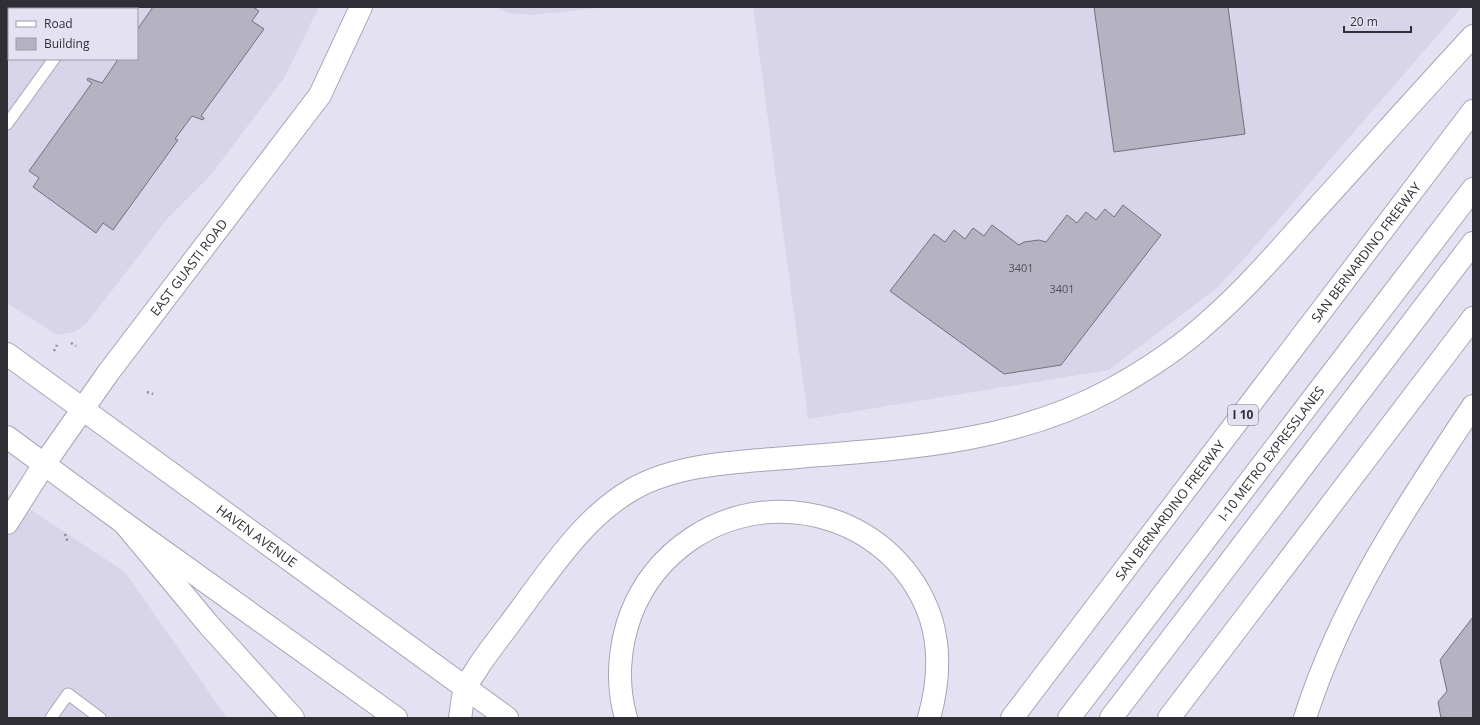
<svg xmlns="http://www.w3.org/2000/svg" width="1480" height="725" viewBox="0 0 1480 725" font-family="'Open Sans',sans-serif">
<style>
.built{fill:#d8d5ea;fill-rule:evenodd}
.building{fill:#b5b3c2;stroke:#72707e}
.lines{fill:none;stroke-linecap:round;stroke-linejoin:round}
.service-casing{stroke:#a7a5b4;stroke-width:13}
.minor-casing{stroke:#a7a5b4;stroke-width:24}
.secondary-casing{stroke:#a7a5b4;stroke-width:24}
.primary-casing{stroke:#a7a5b4;stroke-width:24}
.motorway-casing{stroke:#a7a5b4;stroke-width:24}
.path{stroke:#8a8994;stroke-width:2.5;stroke-dasharray:2 3;stroke-linecap:butt}
.service{stroke:#fff;stroke-width:11}
.minor{stroke:#fff;stroke-width:22}
.secondary{stroke:#fff;stroke-width:22}
.primary{stroke:#fff;stroke-width:22}
.motorway{stroke:#fff;stroke-width:22}
.labels{text-anchor:middle;stroke-width:3;stroke-linejoin:round;paint-order:stroke}
.number-label{font-size:11px;fill:#515058}
.shield{fill:#e4e2f2;stroke:#66656e;stroke-width:1}
.shield-label{font-size:12px;font-weight:bold;fill:#302f35}
.street-label{font-size:13px;fill:#302f35;stroke:#e4e2f2}
</style>
<rect width="100%" height="100%" fill="#e4e2f2"/>
<!-- built -->
<path class="built" d="M7,7h312l-35,71 -74,98 -42,42 -82,106 -11,8 -18,3 -50,-32zM9,9h128v50h-128z
M494,7h115l-77,8 -24,-2z
M753,7h709l-203,235 -42,46 -108,82 -301,49z
M7,494l118,78 102,146h-220z"/>
<!-- building -->
<path class="building" d="M153,7h100l6,4 -7,10 12,8 -63,87 3,2 -1,2 -11,-4 -17,23 3,1 -65,90 -10,-7 -7,10 -63,-46 6,-9 -10,-7 63,-88 -5,-3 1,-2 14,5 15,-22 -1,-2h21v-29z
M1094,7h134l17,127 -131,18z
M1123,205l38,30 -100,130 -57,9 -114,-83 44,-57 11,8 9,-12 11,9 8,-11 11,8 8,-11 27,20 5,-3 15,-2 7,2 21,-27 10,8 9,-11 10,8 9,-11 9,8z
M1473,617v101h-32l-3,-16 9,-11 -7,-31z"/>
<g class="lines">
<!-- service casing -->
<g class="service-casing">
<path id="service" d="M91,9l1,-2
M7,124l47,-65
M51,718l17,-24 32,24"/>
</g>
<!-- minor casing -->
<g class="minor-casing">
<path id="minor" d="M7,523l38,-60"/>
</g>
<!-- secondary casing -->
<g class="secondary-casing">
<g id="secondary">
<path id="s1" d="M45,463l63,-90 212,-278 41,-88"/>
</g>
</g>
<!-- primary casing -->
<g class="primary-casing">
<g id="primary">
<path id="s2" d="M7,354l500,364"/>
<path d="M7,437l117,86 272,195"/>
</g>
</g>
<!-- motorway casing -->
<g class="motorway-casing">
<g id="motorway">
<path d="M124,523l84,101 85,94"/>
<path d="M460,718c2,-10 2,-23 6,-32 4,-7 10,-15 14,-22 16,-23 34,-45 50,-68 30,-40 59,-82 103,-107 48,-27 111,-27 165,-32 109,-9 215,-14 314,-68 34,-19 68,-41 96,-67 39,-34 73,-74 108,-113 52,-57 104,-116 157,-173"/>
<path d="M626,718c-10,-34 -7,-72 5,-104 12,-31 32,-56 60,-75 86,-58 207,-20 240,80 10,33 7,67 -2,99"/>
<path id="s3" d="M1012,718l461,-607"/>
<path id="s4" d="M1069,718l404,-529"/>
<path d="M1111,718l362,-475"/>
<path d="M1169,718l304,-400"/>
<path d="M1305,718c37,-116 101,-212 168,-312"/>
</g>
</g>
<!-- path -->
<path class="path" d="M71,343l5,3
M54,351l3,-6
M147,392l6,2
M65,534l3,9"/>
<!-- service -->
<use href="#service" class="service"/>
<!-- minor -->
<use href="#minor" class="minor"/>
<!-- secondary -->
<use href="#secondary" class="secondary"/>
<!-- primary -->
<use href="#primary" class="primary"/>
<!-- motorway -->
<use href="#motorway" class="motorway"/>
</g>
<g class="labels">
<!-- number labels -->
<g class="number-label">
<text x="1021" y="272">3401</text>
<text x="1062" y="293">3401</text>
</g>
<!-- shield labels -->
<rect class="shield" x="1228" y="405" width="30" height="20" rx="3"/>
<g class="shield-label">
<text x="1243" y="419">I 10</text>
</g>
<!-- street labels -->
<g class="street-label">
<text dy="5" stroke="none"><textPath href="#s3" startOffset="585">SAN BERNARDINO FREEWAY</textPath></text>
<text dy="5" stroke="none"><textPath href="#s1" startOffset="243">EAST GUASTI ROAD</textPath></text>
<text dy="5" stroke="none"><textPath href="#s4" startOffset="333">I-10 METRO EXPRESSLANES</textPath></text>
<text dy="5" stroke="none"><textPath href="#s3" startOffset="261">SAN BERNARDINO FREEWAY</textPath></text>
<text dy="5" stroke="none"><textPath href="#s2" startOffset="309">HAVEN AVENUE</textPath></text>
</g>
</g>
<!-- border -->
<rect width="1480" height="725" fill="none" stroke="#302f35" stroke-width="16"/>
<!-- legend -->
<rect x="8" y="8" width="130" height="52" fill="#e4e2f2" stroke="#9c9aa6"/>
<rect x="16" y="21" width="20" height="6" fill="#ffffff" stroke="#9c9aa6"/>
<text x="44" y="28" font-size="12" fill="#302f35">Road</text>
<rect x="16" y="38" width="20" height="12" fill="#b5b3c2" stroke="#9c9aa6"/>
<text x="44" y="48" font-size="12" fill="#302f35">Building</text>
<!-- scale -->
<path d="M1344 26v6h67v-6" fill="none" stroke="#302f35" stroke-width="2"/>
<text x="1350" y="26" font-size="12" fill="#302f35" stroke="#e4e2f2" stroke-width="3" paint-order="stroke">20 m</text>
</svg>
